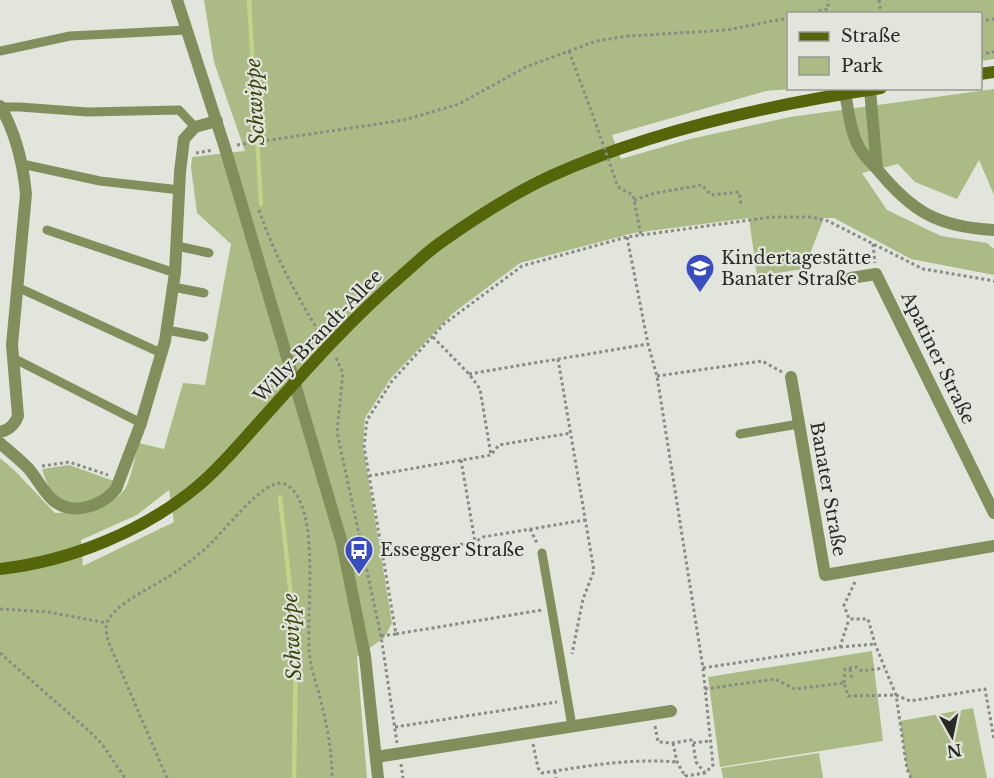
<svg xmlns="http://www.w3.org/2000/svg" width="994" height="778" viewBox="0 0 994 778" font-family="'Libre Baskerville',serif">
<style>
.green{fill:#acbb85;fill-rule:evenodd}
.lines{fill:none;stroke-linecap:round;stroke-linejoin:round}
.stream{stroke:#c1d488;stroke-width:4.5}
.path{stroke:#898b84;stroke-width:3;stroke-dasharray:3 3;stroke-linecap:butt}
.service{stroke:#828f5d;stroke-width:9}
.minor{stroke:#828f5d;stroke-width:12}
.tertiary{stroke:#828f5d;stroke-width:12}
.secondary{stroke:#55650a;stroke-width:12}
.path-bridge{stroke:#898b84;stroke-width:3;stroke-dasharray:3 3;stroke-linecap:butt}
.labels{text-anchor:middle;stroke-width:4.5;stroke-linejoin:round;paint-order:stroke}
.poi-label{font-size:18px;fill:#292a26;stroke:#e2e5db;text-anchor:start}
.street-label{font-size:18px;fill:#292a26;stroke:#e2e5db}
.water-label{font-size:20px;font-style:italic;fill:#3a460d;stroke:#e2e5db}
</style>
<rect width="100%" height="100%" fill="#e2e5db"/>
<!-- green -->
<path class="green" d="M204,0h790v59l-13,2 -1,-47h-192v74l3,1 -25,2 -154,44 9,24 69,-20 100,-22 204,-28v106l-15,-35 -22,39 -42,-17 -17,-18 -36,9 25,37 54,26 46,7 7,6v26l-83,-16 -77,-41h-10l-20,51 -47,7 -8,-58 -115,15 -114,30 -68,51 -61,64 -26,40 -2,28 29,177 -8,15 -27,19 10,121h-367v-320l15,13 40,42c23,-1 55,-3 70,-24 6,-10 10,-34 14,-46l25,6 19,-66 22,2 26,-141 -34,-31 -6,-46 1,-10 53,-6 -31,-89zM169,490l5,32 -91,44 -2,-26 56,-25z
M69,465l45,16c-3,7 -7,14 -14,18 -11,6 -37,5 -46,-4 -6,-7 -9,-17 -12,-26z
M872,651l11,90 -163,26 -12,-90z
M973,708l14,70h-76l-4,-9 -7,-48z
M819,753l4,25h-100l-2,-10z"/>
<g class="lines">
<!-- stream -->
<path class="stream" d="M249,0l12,204
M280,497l16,145 -2,136"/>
<!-- path -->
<path class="path" d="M879,0l2,14
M807,14l21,-5v-9
M980,21l14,-2
M569,51l23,62
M980,54l14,-2
M237,145l167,-25 55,-16 67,-37 70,-26 33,-5 98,-6 61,-12
M196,153l17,-3
M618,187l15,8 8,40
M634,200l21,-7 47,-8 9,10 28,-3 2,12
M259,210c15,44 37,85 62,125
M627,237l21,107 9,32 46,292 10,97 -8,8 -20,3v2
M873,244l2,19
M433,337l36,37 11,15 11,66
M336,358l7,15 -6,59 44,204 16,107
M558,359l36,212 -11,28 -11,55
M469,374l179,-30
M657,376l105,-15 20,11
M461,460l14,82
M42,466l27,-4 39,13
M369,476l122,-21 8,-10 72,-12
M530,529l7,14
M383,557l92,-15 8,-5 102,-17
M855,582l-11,23 5,14h19l7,25 21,51 11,74 4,9
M0,609l48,3 59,11
M396,634l146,-24
M381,636l15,-2 -32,-188 3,-26 25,-39 52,-57 78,-58 105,-29 145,-20h40l16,4 95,48 71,12
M840,647l35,-3
M0,653l90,79 12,12 23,34
M703,668l137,-21 9,-28
M850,669l2,11
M844,683l1,-14 12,-2 5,4 22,-3
M705,689l70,-10 20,10 49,-6 4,13 48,-1 14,6 75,-12 9,50
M655,726l3,16 15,1 18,-3 2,3 3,19 9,11
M395,727l162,-25
M673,743l4,19 8,14
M693,743l16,-2
M533,744l5,24 4,5c45,-7 88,-15 135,-11
M401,764l2,14
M555,771l1,7
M167,778l-59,-137c-1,-6 -3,-12 -1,-18 7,-19 44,-35 61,-46 12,-8 24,-17 36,-27 15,-12 62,-76 81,-66 39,20 19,136 25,174 2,16 9,32 12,48 6,24 10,47 10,72"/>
<!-- service -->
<path class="service" d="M0,51l70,-15 117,-6
M1,107h19l68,5 91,-2 16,17
M22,164l78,17 80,9
M47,230l128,43
M177,246l32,7
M17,287l144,66
M173,287l31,6
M167,330l37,7
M13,358l128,65
M740,434l59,-10
M542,553l30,173"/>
<!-- minor -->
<path class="minor" d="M0,106c16,27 23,57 26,88l-14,151 6,71c-3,8 -9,14 -18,16
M851,278l25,-4 118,239
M791,377l34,198 169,-29
M0,443c9,8 19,16 28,25 9,10 15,24 26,33 19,15 48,5 62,-12l25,-66 24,-82 10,-68 5,-101 4,-33 11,-12 22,-6
M376,757l295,-46"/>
<!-- tertiary -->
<path class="tertiary" d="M177,0l48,148 117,395 23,113 13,122
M870,90l7,79
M845,94c4,17 5,38 14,53 4,8 12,15 18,22 35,43 61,58 117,61"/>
<!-- secondary -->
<path class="secondary" d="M980,74l14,-2
M0,569c71,-8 144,-38 198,-83 24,-20 44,-45 65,-68 44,-49 87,-98 137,-141 13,-11 26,-24 40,-34 35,-25 72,-49 111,-67 99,-45 223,-72 330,-88"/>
<!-- path-bridge -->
<path class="path-bridge" d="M592,113l26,74"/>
</g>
<!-- icons -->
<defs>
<g id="school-pin" transform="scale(1.5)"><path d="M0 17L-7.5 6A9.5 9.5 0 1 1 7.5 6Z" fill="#394dc0" stroke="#e2e5db"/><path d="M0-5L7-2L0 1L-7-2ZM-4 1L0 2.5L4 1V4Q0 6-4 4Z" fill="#fff"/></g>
<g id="bus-pin" transform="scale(1.5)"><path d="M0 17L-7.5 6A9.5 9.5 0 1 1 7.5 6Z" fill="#394dc0" stroke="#e2e5db"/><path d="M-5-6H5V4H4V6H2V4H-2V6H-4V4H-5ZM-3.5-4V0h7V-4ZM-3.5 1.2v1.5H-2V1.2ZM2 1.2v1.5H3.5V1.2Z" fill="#fff"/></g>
</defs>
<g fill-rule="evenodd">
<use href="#school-pin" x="700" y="268"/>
<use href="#bus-pin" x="359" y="550"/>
</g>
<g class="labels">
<!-- poi labels -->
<g class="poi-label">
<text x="721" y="264">Kindertagestätte<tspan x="721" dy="21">Banater Straße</tspan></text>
<text x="380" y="556">Essegger Straße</text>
</g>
<!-- street labels -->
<g class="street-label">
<text transform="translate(318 336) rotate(-46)" y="6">Willy-Brandt-Allee</text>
<text transform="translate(938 358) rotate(64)" y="6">Apatiner Straße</text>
<text transform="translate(828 489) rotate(80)" y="6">Banater Straße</text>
</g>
<!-- water labels -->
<g class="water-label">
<text transform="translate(255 102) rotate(-93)" y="7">Schwippe</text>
<text transform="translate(292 637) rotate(-93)" y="7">Schwippe</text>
</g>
</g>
<!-- legend -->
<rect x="787" y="12" width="195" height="78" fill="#e2e5db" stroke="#989a93" stroke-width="1.5"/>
<rect x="799" y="32" width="30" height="9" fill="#55650a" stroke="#989a93" stroke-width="1.5"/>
<text x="841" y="42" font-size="18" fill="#292a26">Straße</text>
<rect x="799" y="57" width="30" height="18" fill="#acbb85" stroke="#989a93" stroke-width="1.5"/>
<text x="841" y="72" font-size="18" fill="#292a26">Park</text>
<!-- north arrow -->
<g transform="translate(952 736) rotate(171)" stroke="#e2e5db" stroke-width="4.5" paint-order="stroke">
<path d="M0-4.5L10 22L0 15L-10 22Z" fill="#292a26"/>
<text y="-9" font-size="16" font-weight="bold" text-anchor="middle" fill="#292a26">N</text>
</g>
</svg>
